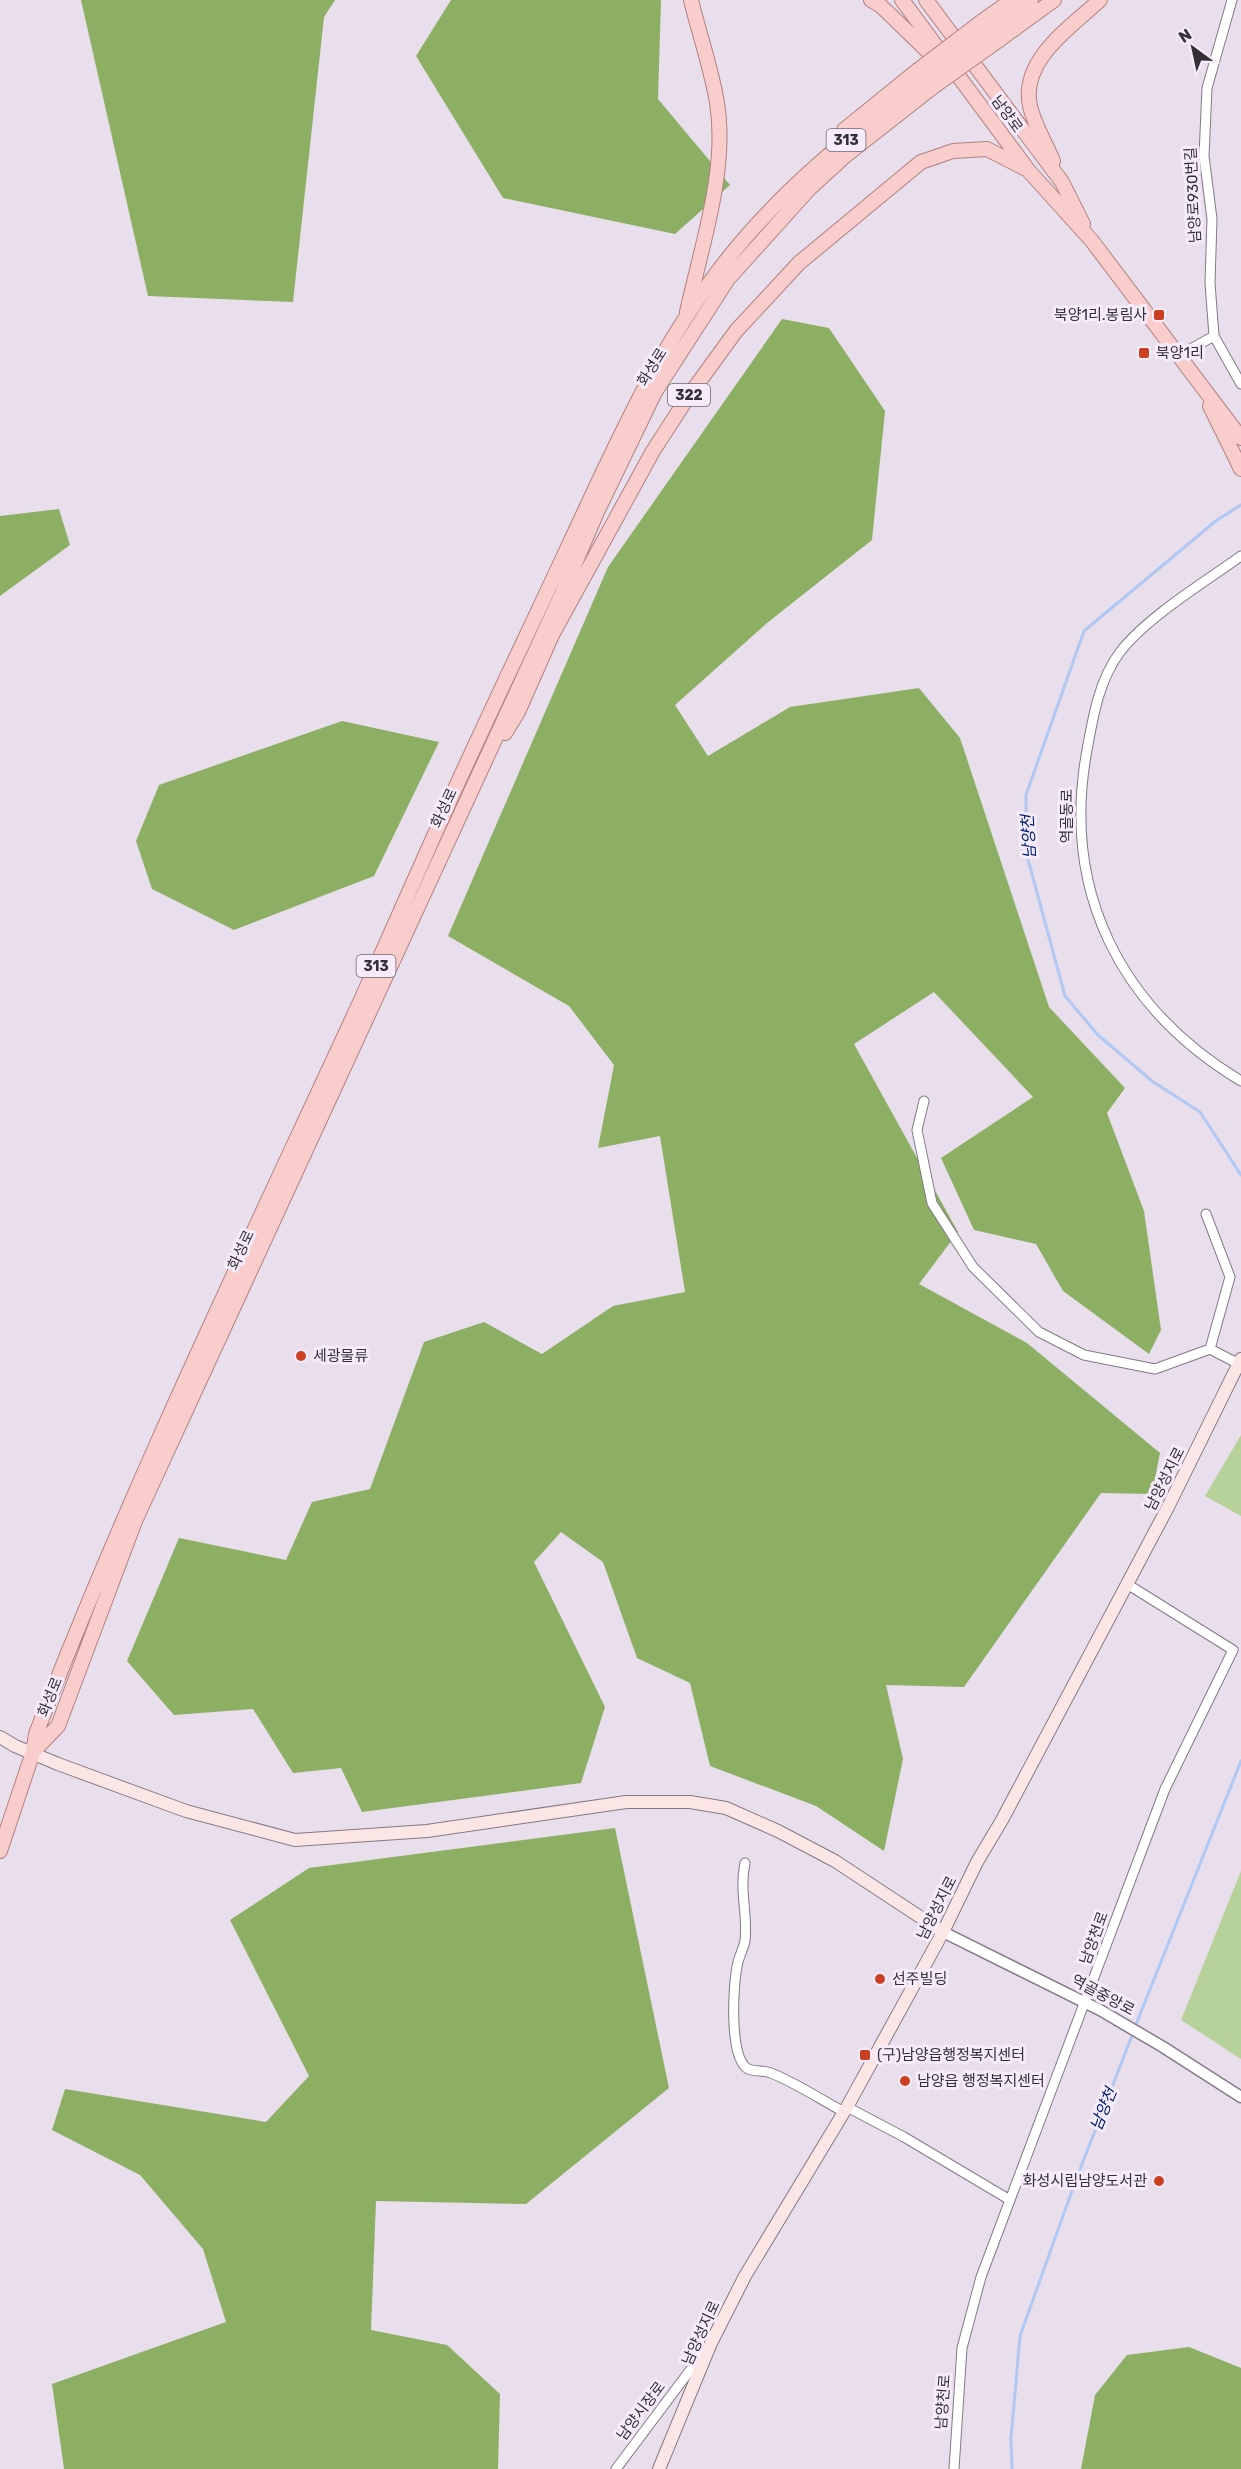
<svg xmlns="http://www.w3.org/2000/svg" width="1241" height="2469" viewBox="0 0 1241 2469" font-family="Rubik,'Noto Sans KR',sans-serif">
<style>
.green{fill:#b7d19a}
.forest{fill:#8daf64}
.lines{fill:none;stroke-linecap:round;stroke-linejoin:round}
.stream{stroke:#b1c8f2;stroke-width:3}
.minor-casing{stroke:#837a86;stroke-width:11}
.tertiary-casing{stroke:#837a86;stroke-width:13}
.secondary-casing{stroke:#837a86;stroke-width:14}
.primary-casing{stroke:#b18180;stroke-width:16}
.minor{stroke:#fff;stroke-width:9}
.tertiary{stroke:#fff;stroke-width:10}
.secondary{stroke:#fce6e5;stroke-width:12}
.primary{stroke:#f8cdcb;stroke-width:14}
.primary-bridge-casing{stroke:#b18180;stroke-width:16;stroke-linecap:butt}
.primary-bridge{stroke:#f8cdcb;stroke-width:14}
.poi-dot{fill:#ca4021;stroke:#f6ebfa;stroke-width:2}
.labels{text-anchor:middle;stroke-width:6;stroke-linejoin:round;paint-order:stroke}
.shield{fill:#f6ebfa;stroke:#6e6870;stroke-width:1.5}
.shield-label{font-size:14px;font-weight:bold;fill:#343035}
.street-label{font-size:15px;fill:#343035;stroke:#f6ebfa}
.poi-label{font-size:15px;fill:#343035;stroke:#f6ebfa;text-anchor:start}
.water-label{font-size:16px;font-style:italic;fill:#00216e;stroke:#f6ebfa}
</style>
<rect width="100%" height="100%" fill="#e9deec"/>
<!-- green -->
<path class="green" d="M1241,1435v81l-36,-20z
M1241,1871v188l-60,-39z"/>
<!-- forest -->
<path class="forest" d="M81,0h254l-11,17 -31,285 -145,-6z
M451,0h210l-3,99 72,86 -55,49 -172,-36 -87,-142z
M782,319l47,9 56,83 -13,129 -105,83 -92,82 33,51 82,-49 129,-19 41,50 89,269 76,81 -18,25 37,98 17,119 -12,24 -86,-63 -27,-47 -62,-14 -33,-72 92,-61 -99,-105 -80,52 104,188 -39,52 108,59 133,110 -8,41 -51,-1 -137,194 -78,-2 17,74 -19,92 -68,-45 -106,-40 -20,-83 -53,-25 -34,-96 -42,-30 -27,30 71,145 -24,76 -219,29 -21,-44 -48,5 -40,-64 -79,6 -47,-54 52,-123 107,22 26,-58 58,-13 54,-147 60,-20 58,32 71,-48 72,-14 -25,-156 -62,12 16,-83 -45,-59 -121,-70 160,-369z
M59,509l11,36 -70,51v-80z
M342,721l97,21 -65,134 -140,54 -82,-41 -16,-48 23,-56z
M615,1828l54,260 -143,116 -150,-3 -5,129 76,15 53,49 -2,75h-434l-12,-85 174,-62 -23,-73 -63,-74 -88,-45 13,-41 201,33 43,-46 -79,-156 79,-52z
M1189,2347l52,21v101h-160l14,-74 32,-40z"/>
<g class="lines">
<!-- stream -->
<path class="stream" d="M1241,505l-24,15 -133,111 -58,164v57l39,144 33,39 54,46 48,31 41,63
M1135,2027l106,-266
M1012,2469l-1,-31 9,-102 57,-159 56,-144"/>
<!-- minor casing -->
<g class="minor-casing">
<path id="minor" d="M1232,0l-25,88 -3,68 8,63 -2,64 4,53 27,48
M1178,356l36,-20
M1241,556c-36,26 -94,61 -121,96 -21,28 -27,65 -33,98 -26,141 33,258 154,331
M924,1101l-7,29 15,73 41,64 66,65 45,23 71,14 55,-20 29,15
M1206,1214l24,63 -20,72
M745,1863c-6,28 3,50 0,78 -2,9 -7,17 -8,26 -4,20 -8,91 11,102 7,3 16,1 23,4 25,10 49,26 73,39
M847,2107l57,30 106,63
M616,2469l87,-116
M954,2469l8,-121 19,-71 184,-488 68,-139 -106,-66"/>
</g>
<!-- tertiary casing -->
<g class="tertiary-casing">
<path id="tertiary" d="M943,1932l157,78 63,37 78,50"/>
</g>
<!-- secondary casing -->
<g class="secondary-casing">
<path id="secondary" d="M0,1737l15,9 43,18 128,47 109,29 132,-9 199,-29h64l36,6 52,23 57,30 108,71
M659,2469l52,-126 34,-67 102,-169 96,-175 34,-70 25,-42 166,-313 73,-148"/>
</g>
<!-- primary casing -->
<g class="primary-casing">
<path id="primary" d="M871,0l10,6 61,59
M902,0l126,170 64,71 149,197
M926,0l136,182 21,42
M981,22l31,-22
M989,30l42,-30
M999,40l55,-40
M844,130l74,-60
M1053,161c-7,-17 -19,-37 -23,-55 -10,-46 41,-79 70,-106
M687,312c14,-65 41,-142 30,-209 -5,-32 -18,-70 -26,-103
M1210,406l31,63
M505,733l13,-21 34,-77 101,-184 35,-54 48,-66 63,-68 122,-101 32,-11 34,-2 41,21
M33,1752l25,-26 77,-205 426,-925 36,-84 58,-120 73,-113 82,-91 35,-32 88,-69
M0,1851l33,-99 3,-18c96,-250 213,-491 325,-734 30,-66 59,-134 89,-200 38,-84 78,-167 117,-251 48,-102 91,-203 162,-292 56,-70 126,-126 197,-179"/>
</g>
<!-- minor -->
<use href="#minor" class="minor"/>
<!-- tertiary -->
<use href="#tertiary" class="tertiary"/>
<!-- secondary -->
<use href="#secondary" class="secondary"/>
<!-- primary -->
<use href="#primary" class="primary"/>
<!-- primary-bridge casing -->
<g class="primary-bridge-casing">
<path id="primary-bridge" d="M918,70l63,-48
M926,78l63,-48
M933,87l66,-47"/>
</g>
<!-- primary-bridge -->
<use href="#primary-bridge" class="primary-bridge"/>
</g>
<!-- markers -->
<g class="poi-dot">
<rect x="1153" y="309" width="12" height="12" rx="3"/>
<rect x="1138" y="347" width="12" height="12" rx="3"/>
<circle cx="301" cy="1356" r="6"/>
<circle cx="880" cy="1979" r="6"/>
<rect x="859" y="2049" width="12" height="12" rx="3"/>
<circle cx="905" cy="2081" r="6"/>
<circle cx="1159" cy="2181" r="6"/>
</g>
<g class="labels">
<!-- shield labels -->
<g class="shield">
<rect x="826.5" y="129" width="39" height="22" rx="4.5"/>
<rect x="668" y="384" width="42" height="22" rx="4.5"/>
<rect x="356.5" y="955" width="39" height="22" rx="4.5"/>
</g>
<g class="shield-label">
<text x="846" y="145">313</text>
<text x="689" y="400">322</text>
<text x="376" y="971">313</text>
</g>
<!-- street labels -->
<g class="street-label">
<text transform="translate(1007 114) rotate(54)" y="5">남양로</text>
<text transform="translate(1193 195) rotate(-93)" y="5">남양로930번길</text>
<text transform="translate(652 367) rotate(-58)" y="5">화성로</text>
<text transform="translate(444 808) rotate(-65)" y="5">화성로</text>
<text transform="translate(1067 816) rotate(-90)" y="5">역골동로</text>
<text transform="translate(241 1250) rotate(-65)" y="5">화성로</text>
<text transform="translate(1165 1479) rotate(-63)" y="5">남양성지로</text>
<text transform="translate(50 1697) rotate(-68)" y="5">화성로</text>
<text transform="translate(937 1908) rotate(-63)" y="5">남양성지로</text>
<text transform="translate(1094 1938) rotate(-70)" y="5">남양천로</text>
<text transform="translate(1103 1995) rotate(28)" y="5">역골중앙로</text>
<text transform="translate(701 2333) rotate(-65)" y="5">남양성지로</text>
<text transform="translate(943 2402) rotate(-86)" y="5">남양천로</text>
<text transform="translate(641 2411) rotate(-53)" y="5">남양시장로</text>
</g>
<!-- poi labels -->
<g class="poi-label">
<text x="1147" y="320" text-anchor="end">북양1리.봉림사</text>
<text x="1156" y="358">북양1리</text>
<text x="313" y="1361">세광물류</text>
<text x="892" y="1984">선주빌딩</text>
<text x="877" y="2060">(구)남양읍행정복지센터</text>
<text x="917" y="2086">남양읍 행정복지센터</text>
<text x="1147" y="2186" text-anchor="end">화성시립남양도서관</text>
</g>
<!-- water labels -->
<g class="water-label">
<text transform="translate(1028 837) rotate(-93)" y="6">남양천</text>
<text transform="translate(1103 2109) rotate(-68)" y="6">남양천</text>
</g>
</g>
<!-- north arrow -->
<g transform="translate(1193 48) rotate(327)" stroke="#f6ebfa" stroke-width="4.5" paint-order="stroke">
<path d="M0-4.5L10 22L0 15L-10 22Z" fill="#343035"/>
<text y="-9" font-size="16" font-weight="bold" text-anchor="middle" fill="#343035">N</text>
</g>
</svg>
